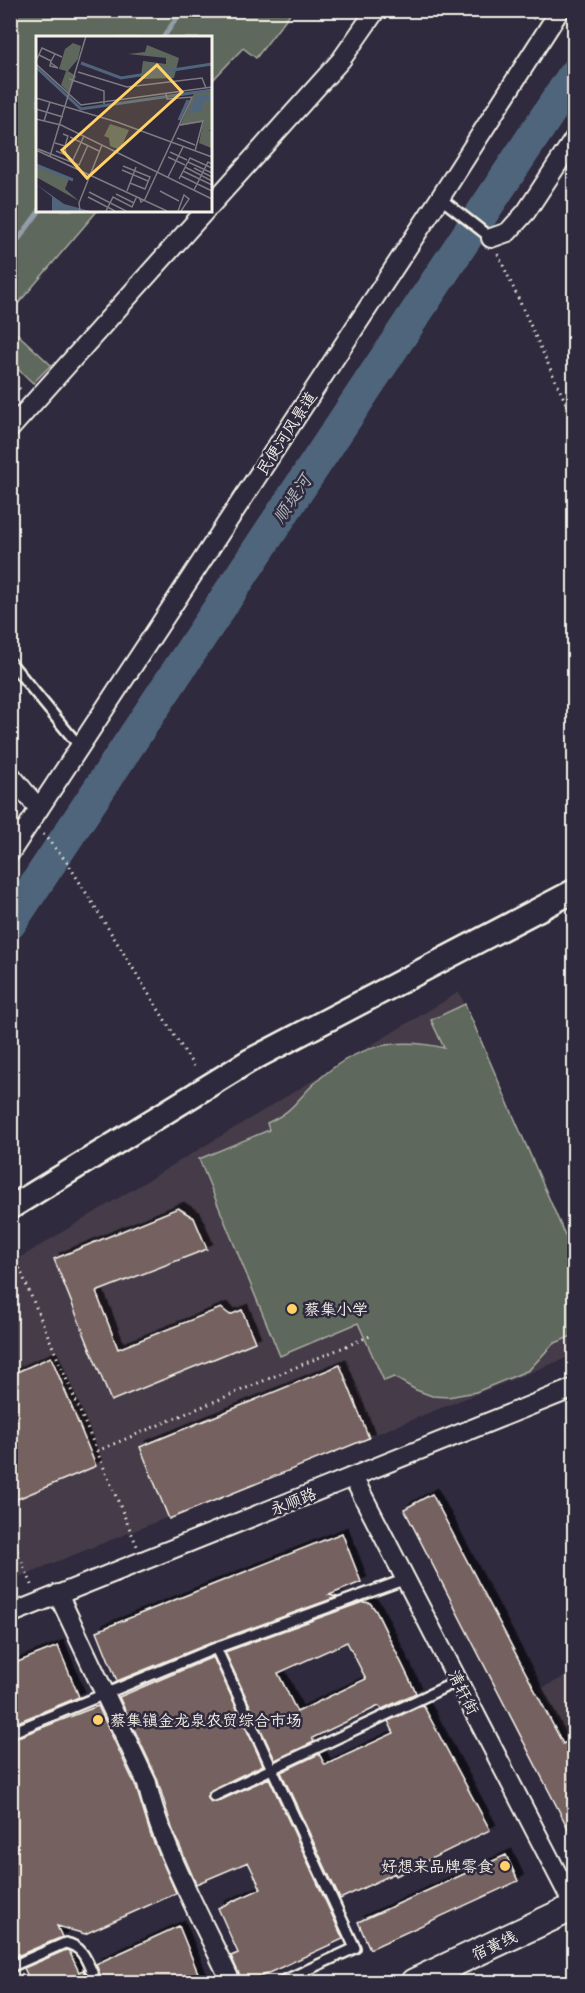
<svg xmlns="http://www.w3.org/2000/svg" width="585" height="1993" viewBox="0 0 585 1993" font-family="Pangolin,'LXGW WenKai TC',sans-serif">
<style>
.built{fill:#443b48}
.green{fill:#5e675b;stroke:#a9aca2;stroke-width:1.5}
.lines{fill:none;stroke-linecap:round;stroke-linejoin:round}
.stream{stroke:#929da7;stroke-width:5}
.river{stroke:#50657c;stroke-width:33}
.building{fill:#756261;stroke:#f4f1e8;stroke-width:1.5;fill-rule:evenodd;filter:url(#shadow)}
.service-casing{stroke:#f4f1e8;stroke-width:14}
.minor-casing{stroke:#f4f1e8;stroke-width:22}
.tertiary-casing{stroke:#f4f1e8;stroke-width:27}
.secondary-casing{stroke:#f4f1e8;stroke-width:30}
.path{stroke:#f4f1e8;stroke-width:3;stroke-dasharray:1.5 4.5;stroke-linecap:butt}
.service{stroke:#2f2a3d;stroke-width:9}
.minor{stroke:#2f2a3d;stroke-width:18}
.tertiary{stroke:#2f2a3d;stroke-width:22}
.secondary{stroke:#2f2a3d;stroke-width:26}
.poi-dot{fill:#ffd166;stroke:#2f2a3d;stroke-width:2}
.labels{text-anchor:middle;stroke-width:5;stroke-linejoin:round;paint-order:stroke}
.street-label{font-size:16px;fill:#f4f1e8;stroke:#2f2a3d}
.poi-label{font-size:16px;fill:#f4f1e8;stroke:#2f2a3d;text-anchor:start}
.water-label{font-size:18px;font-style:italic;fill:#b2b9bd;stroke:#2f2a3d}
.inset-river{fill:none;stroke:#50657c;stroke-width:3}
.inset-road{fill:none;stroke:#7e7a81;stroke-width:1.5}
.view{fill:#ffd166;fill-opacity:0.15;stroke:#ffd166;stroke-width:3}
.inset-edge{fill:none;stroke:#f4f1e8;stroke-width:3}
</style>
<defs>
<filter id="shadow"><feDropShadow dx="5.5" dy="-5.5" stdDeviation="0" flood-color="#0009"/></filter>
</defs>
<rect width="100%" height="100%" fill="#2f2a3d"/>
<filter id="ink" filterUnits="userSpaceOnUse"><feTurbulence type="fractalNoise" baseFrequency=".0167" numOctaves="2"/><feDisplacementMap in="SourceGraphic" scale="12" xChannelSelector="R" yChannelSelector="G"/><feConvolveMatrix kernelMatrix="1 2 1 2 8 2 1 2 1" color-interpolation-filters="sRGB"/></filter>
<g filter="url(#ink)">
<!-- built -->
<path class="built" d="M459,992l115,264v99l-563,225v-317z
M574,1672v84l-34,-67z"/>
<!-- green -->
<path class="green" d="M11,10l281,1 -36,47 -13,-10 -33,35v-45h-172v172h60l-87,102z
M10,327l41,38 -18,18 -22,-20z
M465,1004l109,252v79l-21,9 -24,26 -53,22 -28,5 -16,-1 -16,-6 -22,-13 -10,4 -26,-58 -78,33 -81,-197 70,-29 -2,-7c27,-12 28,-22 49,-41 37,-35 78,-46 128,-34l-13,-28z"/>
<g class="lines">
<!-- stream -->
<path class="stream" d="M163,38l19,-28
M10,251l30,-41"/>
<!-- river -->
<path class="river" d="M10,923l564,-848"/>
</g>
<!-- building -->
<path class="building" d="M178,1208l16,10 13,31 -111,43 22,57 103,-41 9,7 12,-5 13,32 -144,59 -57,-142z
M51,1357l45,109 -86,36v-127z
M340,1365l29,73 -200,81 -29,-72z
M432,1494l131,250 11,-6v102l-170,-331z
M342,1533l19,49 -32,13 8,2 -124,45 -96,39 -20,-50z
M363,1602l7,1 6,8 40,82 -34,16 -3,-3 -67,32 2,4 -39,18 -50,-108zM347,1642l19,37 -69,33 -19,-39z
M58,1646l21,51 -69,28v-60z
M213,1657l50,108 -52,25 -3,8 3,4h6l52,-24 74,161 -96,44h-4l-12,-27 7,-3 -20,-45 43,-19 -13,-27 -52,22 -24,-56 -15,-50 -38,-81z
M423,1705l67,125 -94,46 -1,-3 -55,26 -59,-127 38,-18 6,11 69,-32 -6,-12z
M98,1706l38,81 15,49 25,57 -91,41 -28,-8 5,11 -45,19 -7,-14v-202z
M506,1855l12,26 -148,68 -12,-27z
M179,1926l23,57h-99l-7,-19z
M66,1950l3,1 10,21 4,-2 6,13h-58l-7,-15z"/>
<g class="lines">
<!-- service casing -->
<g class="service-casing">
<path id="service" d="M440,198l51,40
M10,662l70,85
M216,1648l139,300 -74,34
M10,1733l206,-85 190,-69
M214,1796l244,-115
M10,1967l55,-24c20,3 23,22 31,39"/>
</g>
<!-- minor casing -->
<g class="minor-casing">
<path id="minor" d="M210,206l131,-146 35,-50
M491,238l17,-6 18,-20 48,-73
M10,429l196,-219
M10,774l29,35
M10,853l430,-655 120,-188
M353,1477l221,429
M58,1594l89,189c13,62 57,140 84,199
M10,1614l564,-226"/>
</g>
<!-- tertiary casing -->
<g class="tertiary-casing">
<path id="tertiary" d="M10,1208l239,-147 325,-170"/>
</g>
<!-- secondary casing -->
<g class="secondary-casing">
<path id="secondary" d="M414,1982l160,-75"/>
</g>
<!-- path -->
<path class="path" d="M525,10l9,9
M498,254l76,167
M10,380l11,10
M43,834l24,28 129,208
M10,1246l127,300
M97,1451l273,-115
M10,1534l23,53"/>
<!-- service -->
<use href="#service" class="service"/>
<!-- minor -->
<use href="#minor" class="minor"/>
<!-- tertiary -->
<use href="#tertiary" class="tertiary"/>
<!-- secondary -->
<use href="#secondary" class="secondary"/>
</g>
</g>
<!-- markers -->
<g class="poi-dot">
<circle cx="292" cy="1309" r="6"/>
<circle cx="98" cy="1720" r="6"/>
<circle cx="505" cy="1866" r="6"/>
</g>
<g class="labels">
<!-- street labels -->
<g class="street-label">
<text transform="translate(286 433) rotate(-57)" y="6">民便河风景道</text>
<text transform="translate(293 1501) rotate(-22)" y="6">永顺路</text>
<text transform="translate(464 1692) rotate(63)" y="6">清轩街</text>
<text transform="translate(494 1945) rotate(-25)" y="6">宿黄线</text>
</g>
<!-- poi labels -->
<g class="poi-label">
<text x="304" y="1315">蔡集小学</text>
<text x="110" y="1726">蔡集镇金龙泉农贸综合市场</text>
<text x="493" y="1872" text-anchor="end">好想来品牌零食</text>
</g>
<!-- water labels -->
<g class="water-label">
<text transform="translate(292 499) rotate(-56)" y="6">顺堤河</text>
</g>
</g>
<!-- overview -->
<g transform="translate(36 36)">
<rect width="176" height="176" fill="#2f2a3d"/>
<path d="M37,7l8,3 -3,13 -10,12 8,5 -7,17 -8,-8 5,-14 -7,-2 6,-20zM111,9l32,13 -5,20 -32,1 -2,4 3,-22 23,3v-6l-38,-4 17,-2zM175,55v39h-3l3,1v17l-12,-5 4,-21 -23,4 14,-33zM74,88l19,6 -9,20 -10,-4 -1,-8 -5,-2zM0,130l33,13 -4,10 14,12 -43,-24z" fill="#5e675b"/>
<path d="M175,59v5l-8,2 -1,9 -13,2 7,-17zM0,148l28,20 26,7h-38v-14z" fill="#50657c"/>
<path class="inset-river" d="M45,27l40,15 91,-14M0,31l45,42 131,-19M143,84l9,-20M0,129l37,15"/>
<path class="inset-road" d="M3,19l12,6 4,-7M0,25l6,-13 20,9M15,27l7,5 -8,-2 1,-5M0,28l45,41 131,-18M42,36l49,15 75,-9 4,10M33,43l35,12v13M0,62l81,24 95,35M0,73l27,8M0,83l25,6 151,74M8,85l6,-19M143,89l24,-4 -8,30M34,101l29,14M141,102l18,7M19,107l10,3 3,-10 -5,-2M2,113l41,16 9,-20M0,114l131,61M20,115l10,4 -1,-9M134,116l17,8M14,120l36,-120M132,121l17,8M36,126l12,-26M152,126l24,11M87,130l27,11 -5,12 -15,-6M149,131l27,14M158,132l18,9M86,134l26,11M147,135l29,14M145,140l31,15M132,141l15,-30M143,143l11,-21 22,10M158,154l14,-28 4,2M91,155l9,-24M124,155l19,10M53,156l37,19M80,158l18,9M52,161l27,14M103,161l2,5 4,-3 47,-102 -25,2 -1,-5M44,175l-1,-8 23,-58M70,175l7,-14 19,10 5,-11M142,175l6,-16 5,4 -8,12"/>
<path class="view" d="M121,29l25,27 -95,86 -25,-28z"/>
<rect width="176" height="176" class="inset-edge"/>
</g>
<!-- margin -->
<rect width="585" height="1993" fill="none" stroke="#2f2a3d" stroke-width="36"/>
<rect x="18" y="18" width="549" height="1957" fill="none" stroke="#f4f1e8" stroke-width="2" filter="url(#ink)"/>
</svg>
